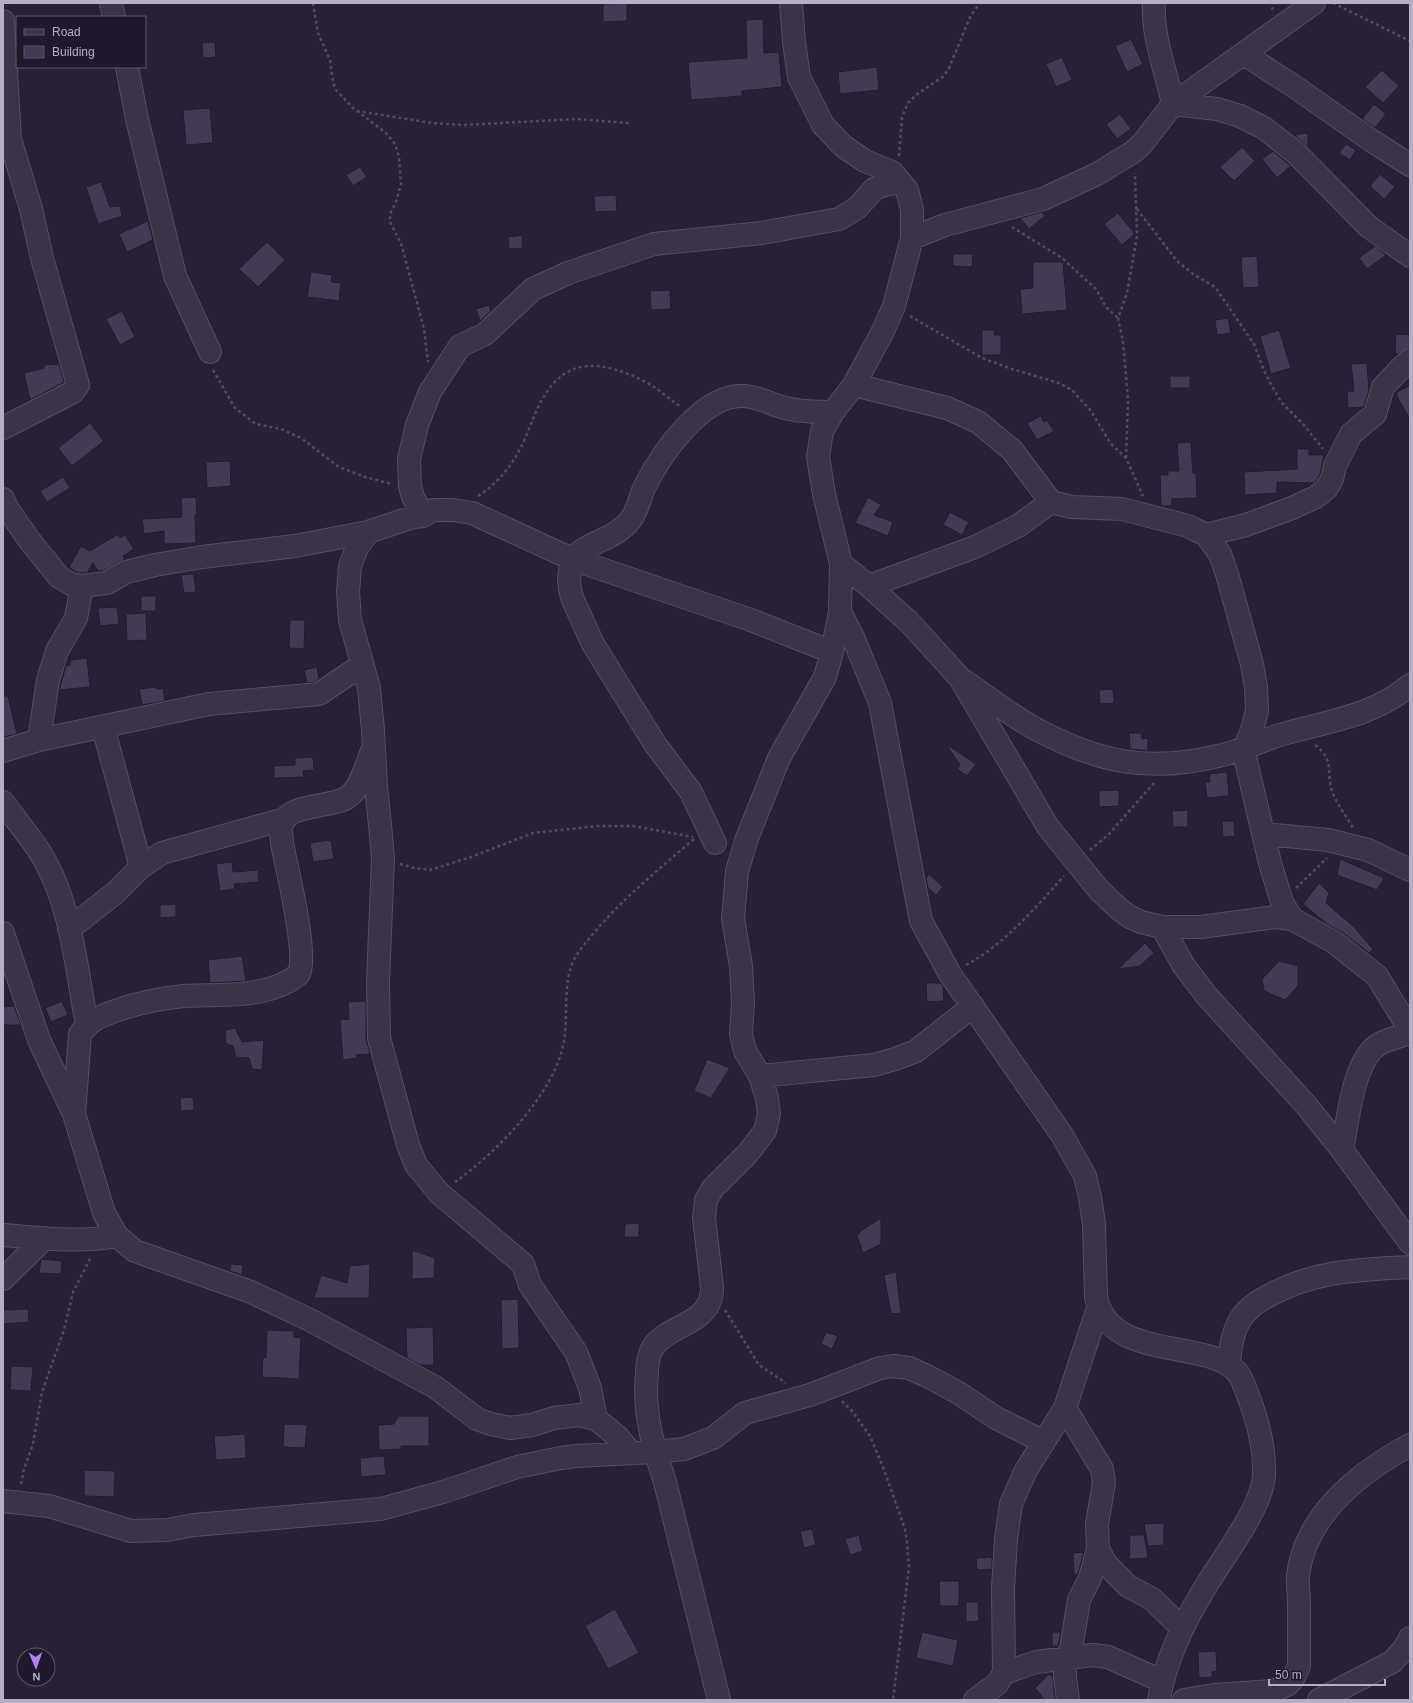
<svg xmlns="http://www.w3.org/2000/svg" width="1413" height="1703" viewBox="0 0 1413 1703" font-family="Arial,sans-serif">
<style>
.building{fill:#443a53;stroke:#221b2d}
.lines{fill:none;stroke-linecap:round;stroke-linejoin:round}
.minor-casing{stroke:#564e61;stroke-width:24}
.path{stroke:#4c4d5f;stroke-width:2.5;stroke-dasharray:3 3;stroke-linecap:butt}
.minor{stroke:#3b3446;stroke-width:22}
</style>
<rect width="100%" height="100%" fill="#292035"/>
<!-- building -->
<path class="building" d="M627,3v18l-24,1v-18z
M763,19l1,34 15,-1 3,35 -40,4v5l-51,4 -3,-38 59,-4 -1,-38z
M1131,39l12,25 -16,8 -12,-26z
M215,42l1,15 -13,1 -1,-15z
M1062,57l10,23 -16,7 -10,-23z
M877,67l2,23 -39,4 -2,-22z
M1382,70l17,16 -16,17 -18,-16z
M1374,104l12,10 -11,14 -13,-9z
M210,108l3,35 -27,2 -3,-35z
M1120,114l11,15 -14,10 -11,-15z
M1308,133v14l-12,-10v-3z
M1346,144l10,6 -6,10 -11,-7z
M1242,147l13,14 -21,20 -14,-14z
M1273,151l18,15 -14,12 -15,-19z
M360,167l7,10 -14,9 -7,-11z
M1380,174l15,13 -11,12 -14,-13z
M101,182l9,25 10,-1 2,10 -24,8 -12,-37z
M616,195l1,16 -22,1 -1,-16z
M1042,212l3,4 -16,13 -9,-11z
M1118,213l17,21 -13,11 -18,-21z
M148,221l5,19 -26,12 -8,-18z
M522,235l1,13 -14,1 -1,-12z
M267,242l18,18 -27,27 -19,-18z
M1375,246l11,9 -19,14 -8,-11z
M953,254h20l-1,13 -19,-1z
M1257,256l2,31 -16,1 -2,-31z
M1033,262h30l4,48 -45,4 -2,-25 13,-1z
M311,272l21,3 -1,7 10,1 -2,18 -32,-4z
M670,290l1,19 -20,1 -1,-19z
M489,305l2,6 -11,10 -4,-12z
M122,311l13,26 -15,8 -14,-26z
M1228,318l3,15 -14,2 -2,-15z
M982,330h12v5h7v20h-19z
M1279,330l12,38 -20,6 -11,-38z
M1396,334l14,1 -1,13 -11,6 -3,-1z
M1367,363l2,27 -5,17 -16,1 -1,-17h7l-3,-27z
M59,364l5,18 -34,18 -6,-27 20,-5v-3z
M1170,376h20v12h-20z
M1410,385v34l-13,-22v-5z
M1041,416l3,6 3,-2 7,11 -17,9 -10,-17z
M90,423l14,18 -32,25 -14,-18z
M1191,442l2,31h3l1,25 -25,1v7h-11l-1,-31h8v-4h11l-2,-28z
M1297,449h12v6h15l-4,19 -4,7 -2,2 -37,-1v11l-32,2 -1,-23 53,-3z
M230,461l1,25 -24,2 -1,-26z
M63,477l7,11 -23,14 -7,-11z
M196,497l1,18h-2l1,28 -32,1v-13l-20,3 -2,-15 40,-2 -1,-19z
M868,497l13,8 -7,10 19,7 -5,14 -33,-13z
M950,512l19,10 -7,13 -19,-10z
M118,534l2,4 5,-3 9,14 -11,7 2,3 -22,12h-5l-5,-8 -6,10h-9l-9,-6 12,-21 9,5z
M194,574l2,18 -12,1 -3,-18z
M141,596h15v15h-15z
M117,607l2,17 -19,2 -2,-18z
M146,613l1,27 -20,1 -1,-27z
M290,620h15l-1,29 -15,-1z
M87,658l3,29 -31,3 7,-24 4,-1v-5z
M317,667l2,12 -4,3 -8,1 -3,-13z
M156,687l1,2 6,-1 2,13 -23,4 -3,-16z
M1113,689l1,14 -14,1 -1,-14z
M3,696h5l9,38 -14,3z
M1129,733h12l1,6 6,-1v13l-18,-2z
M946,744l30,20 -9,12 -10,-7 3,-4z
M313,757l1,13 -11,1 1,6 -30,1v-12l21,-1v-7z
M1227,772l2,24 -22,2 -2,-16h5l-1,-8z
M1119,790v16l-20,1v-16z
M1188,810v17h-15l-1,-16z
M1222,821h12l1,15 -12,1z
M331,840l3,19 -21,3 -3,-19z
M1340,859l44,19 -7,12 -40,-15z
M232,862l1,10 25,-2 1,12 -25,2 1,5 -15,2 -4,-27z
M929,874l14,13 -7,8 -8,-7 -2,-10z
M1319,883l10,10 -3,10 28,24 19,22 -4,4 -27,-21 -15,-8 -24,-20z
M176,904v13l-16,1v-13z
M1145,943l9,10 -14,13 -22,3z
M242,956l4,25 -36,2 -2,-23z
M1279,961l19,5v20l-13,14 -21,-9 -2,-12z
M926,983h15l2,3 1,15 -17,1z
M62,1001l6,14 -17,7 -6,-14z
M366,1001v37l4,16 -14,1 1,3 -14,2 -3,-40 9,-1 -1,-17z
M14,1006l7,19h-18v-18z
M235,1028l7,14 22,-2 -2,30 -10,-1 -3,-11 -13,-1 -3,-11 -7,-2 -1,-14z
M707,1059l23,9 -19,30 -17,-7z
M193,1097l1,13 -13,1 -1,-13z
M881,1218v26l-18,9 -6,-17 5,-6z
M639,1223v14h-15l1,-13z
M412,1250l23,8 -1,20 -22,1z
M41,1259l21,2 -1,13 -22,-1z
M231,1264l12,1 -1,10 -12,-4z
M370,1264l-1,34h-55l7,-23 26,8 3,-17z
M896,1272l5,41 -10,1 -7,-39z
M518,1299l1,49 -17,1 -1,-49z
M28,1309l1,13 -26,2v-14z
M433,1327l1,38h-14l-13,-7 -1,-30z
M267,1330l27,1v6l7,1 -2,41 -37,-2 1,-20 3,1z
M826,1332l12,4 -6,13 -11,-5z
M11,1366l22,1 -2,24 -21,-1z
M398,1416h31v30h-28v3l-22,1 -1,-25 16,-1z
M284,1424l23,1 -2,23 -22,-1z
M245,1434l1,24 -30,2 -2,-24z
M384,1456l2,19 -25,2 -1,-19z
M84,1470l31,1 -1,26 -30,-1z
M1164,1523v22l-16,1 -4,-22z
M812,1529l4,16 -12,3 -4,-17z
M859,1535l4,16 -13,4 -5,-16z
M1130,1535h14l4,23 -19,1z
M1084,1552l-6,22 -4,1 -1,-22z
M992,1557v12l-15,1 -1,-12z
M939,1581h20v25h-19z
M966,1602h12l1,19 -13,1z
M615,1609l24,44 -31,16 -23,-43z
M922,1632l36,8 -5,26 -37,-8z
M1052,1632h9l-3,14h-6z
M1216,1651l1,20 -5,1v5l-13,1 -1,-26z
M1049,1674l4,4 2,22h-10l-10,-12z"/>
<g class="lines">
<!-- minor casing -->
<g class="minor-casing">
<path id="minor" d="M111,3l3,14
M1154,3c-2,34 12,68 19,101l44,5 23,7 24,12 32,25 73,74 41,29
M3,21l7,118 21,70 11,49 36,127 -5,7 -70,36
M1244,54l51,33 77,54 38,24
M127,67l10,52 38,157 35,76
M912,238l33,-13 98,-26 54,-25 36,-22 9,-8 31,-40 141,-101
M854,385l93,23 31,14 34,28 39,52 21,5 50,2 66,17 18,9 14,19 7,20 25,90 4,23 1,23 -5,20 -7,17 1,14 24,102 12,39 10,17
M3,499l4,9 23,33 29,36 12,7 11,2 25,-3 19,-11 29,-7 47,-8 93,-11 73,-14 45,-15 10,-1 10,-6h20l19,3 100,46 179,61 81,32
M423,516l-10,-19 -3,-11 -1,-27 8,-34 13,-33 30,-46 25,-12 48,-45 35,-16 86,-29 108,-11 77,-14 18,-11 17,-19 13,-5 14,-1
M368,532l-11,16 -7,18 -2,26 2,28 19,68 4,42 3,57 4,38 3,34 -5,123 1,56 29,107 8,20 23,28 84,71 7,21 46,67 14,36 6,31
M1206,535l40,-10 46,-17 24,-11 10,-8 6,-10 3,-13 16,-32 24,-20 8,-27 19,-20 8,-7
M841,564l28,22 40,36 51,56 88,149 51,63 20,19 11,8 11,5 21,5h39l73,-10 18,2 42,23 43,34 33,54
M869,586l106,-39 43,-21 33,-24
M840,612l13,25 27,66 41,218 29,53 112,161 23,41 5,21 4,27 2,73c14,70 126,37 146,83 12,29 23,61 22,94 -1,33 -41,83 -58,112 -21,34 -41,74 -47,114
M964,681c23,15 46,34 70,47 63,34 114,45 184,28 24,-5 46,-17 69,-23 43,-12 88,-18 123,-48
M103,727l38,140
M39,740l9,-60 9,-29 19,-33 6,-32
M3,751l36,-11 170,-36 110,-10 43,-29
M3,802c13,19 30,37 41,57 28,49 32,110 43,165
M1265,834l63,6 40,10 42,20
M715,843l-24,-51 -36,-48 -62,-100 -20,-44 -3,-10 -1,-12 3,-19c16,-18 44,-19 59,-40 7,-9 9,-23 14,-33 16,-32 58,-93 99,-90 15,1 27,8 41,12 16,4 32,4 48,4
M1162,927l22,39 22,29 100,110 36,45 68,93
M69,929l46,-36 26,-26 21,-14 123,-34
M3,933l36,107 35,74 30,99 13,23 18,15 116,41 59,28 125,67 42,32 14,5 19,4 22,-3 22,-7 26,-3 16,4 22,18 12,15
M760,1076l114,-11 21,-6 21,-8 57,-45
M74,1114l6,-80c11,-15 21,-18 38,-24 20,-7 45,-12 66,-14 37,-2 85,3 115,-22 9,-22 -12,-104 -17,-131 0,-6 -2,-13 0,-19 7,-21 50,-16 66,-27 13,-9 18,-32 24,-46
M1342,1150c6,-29 11,-93 39,-107 9,-4 20,-7 29,-10
M3,1235c37,3 77,8 114,1
M3,1279l42,-41
M1229,1364c1,-15 3,-31 11,-44 7,-12 18,-19 30,-25 46,-25 90,-25 140,-28
M1065,1408l37,61 2,14 -7,41 1,25 -8,29 -11,22 -8,49 -6,11v17l3,23
M3,1501l46,5 82,25 36,-1 27,-5 187,-16 62,-17 74,-25 44,-9 15,-2 79,-4 29,-3 29,-11 32,-25 65,-18 70,-27 13,-2 16,2 18,8 30,16 39,26 48,24
M1098,1549l8,15 22,22 24,13 30,29
M1004,1673l32,-11 57,-7 15,2 54,24
M719,1700l-54,-218c-12,-36 -22,-70 -18,-108 0,-9 1,-18 6,-27 15,-23 60,-22 59,-60l-8,-69 2,-18 7,-12 35,-35 17,-22 4,-17 -2,-16 -7,-22 -15,-25 -4,-17 2,-32 -2,-36 -8,-47 4,-48 10,-33 32,-80 46,-81 7,-25 8,-40 1,-48 -17,-70 -6,-37 4,-26 11,-19 21,-27 29,-54 11,-25 18,-68v-28l-5,-20 -15,-18 -27,-11 -22,-15 -20,-21 -24,-48 -5,-35 -3,-39
M975,1700l22,-16 7,-11 -1,-85 3,-49 5,-35 14,-32 40,-64 33,-100
M1184,1700l30,-5 59,-4 14,-6 6,-6 6,-13c0,-21 0,-42 0,-64 0,-9 -2,-19 -1,-27 8,-61 62,-103 112,-130
M1319,1700l73,-38 12,-13 6,-11"/>
</g>
<!-- path -->
<path class="path" d="M313,3l5,30 12,27 3,22 3,8 17,18 33,25 9,11 4,13 2,27 -5,18 -6,12v8l11,21 23,86 4,33
M1333,3l77,38
M1272,10l2,-7
M357,111l75,12 32,2 112,-6 53,4
M899,156l3,-39 6,-14 8,-8 28,-19 5,-8 22,-53 9,-12
M1137,209l40,52 16,13 22,13 39,57 11,29 16,29 23,23 19,24
M1012,227l50,31 34,31 10,18 12,11
M910,316l72,42 30,11 47,14 13,7 19,21 20,33 15,14 17,38
M213,370l22,38 21,16 25,5 20,9 38,29 26,10 27,7
M1126,458l2,-58 -5,-58 -5,-24 9,-25 10,-57 -2,-63
M478,496c19,-12 33,-29 43,-49 5,-9 8,-19 12,-28 15,-38 37,-62 80,-50 15,4 31,11 44,20 9,6 15,13 25,18
M1315,745c22,16 9,30 19,51 5,11 13,21 19,32
M1090,850l18,-15 46,-52
M400,864l14,4 16,2 41,-13 62,-24 64,-7h36l60,11
M1296,888l31,-30
M966,965c40,-22 68,-56 98,-89
M455,1182c41,-29 101,-90 109,-141 4,-24 -1,-57 9,-79 4,-10 12,-18 19,-27 30,-36 66,-65 102,-96
M725,1310l34,55 27,18
M842,1401l10,10 18,25 13,31 22,62 2,13 2,25 -16,133
M21,1484l3,-15 9,-25 9,-52 22,-62 9,-38 18,-35"/>
<!-- minor -->
<use href="#minor" class="minor"/>
</g>
<!-- border -->
<rect width="1413" height="1703" fill="none" stroke="#b7aec3" stroke-width="8"/>
<!-- legend -->
<rect x="16" y="16" width="130" height="52" fill="#20192b" stroke="#5c5568"/>
<rect x="24" y="29" width="20" height="6" fill="#3b3446" stroke="#5c5568"/>
<text x="52" y="36" font-size="12" fill="#b7aec3">Road</text>
<rect x="24" y="46" width="20" height="12" fill="#443a53" stroke="#5c5568"/>
<text x="52" y="56" font-size="12" fill="#b7aec3">Building</text>
<!-- north arrow -->
<g transform="translate(36 1667) rotate(178)"><circle r="19" fill="#20192b" stroke="#5c5568"/>
<path d="M0-3L7 15L0 10L-7 15Z" fill="#b383f2"/>
<text y="-6" font-size="11" font-weight="bold" text-anchor="middle" fill="#b7aec3">N</text>
</g>
<!-- scale -->
<path d="M1269 1679v6h116v-6" fill="none" stroke="#b7aec3" stroke-width="2"/>
<text x="1275" y="1679" font-size="12" fill="#b7aec3" stroke="#20192b" stroke-width="3" paint-order="stroke">50 m</text>
</svg>
